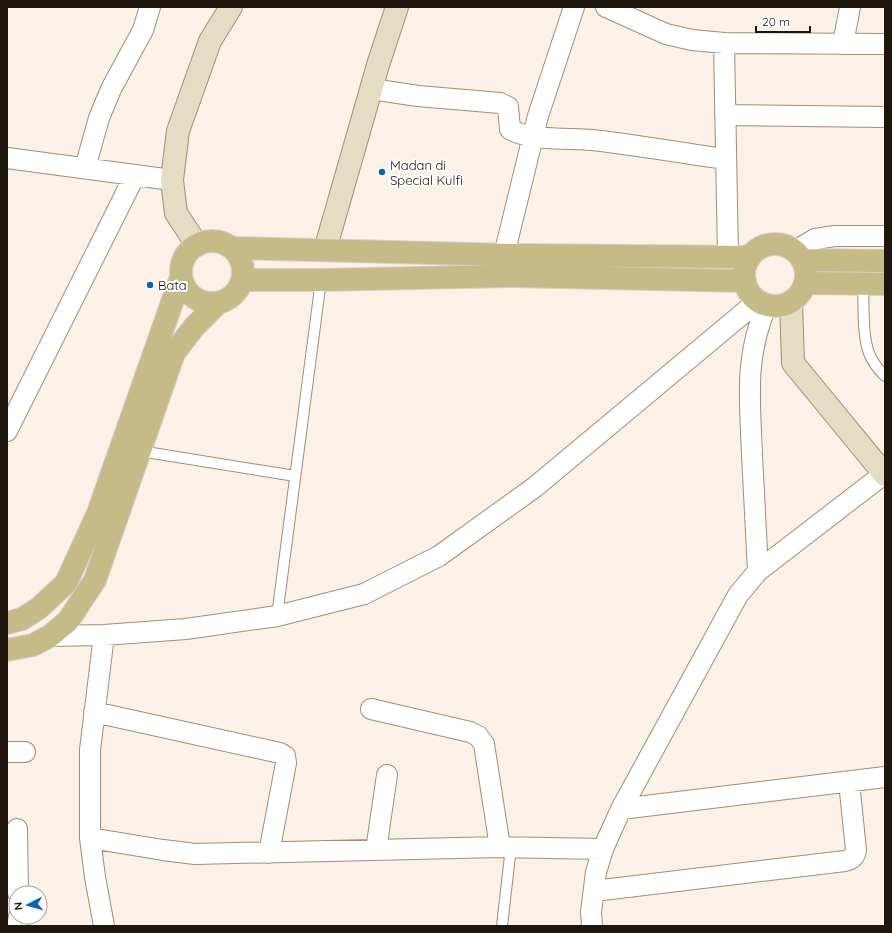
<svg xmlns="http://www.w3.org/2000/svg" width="892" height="933" viewBox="0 0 892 933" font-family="Quicksand,sans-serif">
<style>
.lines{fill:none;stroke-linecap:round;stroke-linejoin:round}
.lane-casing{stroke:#a48c75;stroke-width:12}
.street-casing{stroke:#a48c75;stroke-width:22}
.secondary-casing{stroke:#a48c75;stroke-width:24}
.primary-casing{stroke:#d2d0ce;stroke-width:24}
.lane{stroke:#fff;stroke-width:10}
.street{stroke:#fff;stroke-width:20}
.secondary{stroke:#e2ddc3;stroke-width:22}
.primary{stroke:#c4bb87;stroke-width:22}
.poi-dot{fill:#0c63b1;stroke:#fff;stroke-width:1.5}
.labels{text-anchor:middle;stroke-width:4;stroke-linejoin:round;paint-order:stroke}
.poi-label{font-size:13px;fill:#1e150c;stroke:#fff;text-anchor:start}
</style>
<rect width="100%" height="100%" fill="#fbf1e7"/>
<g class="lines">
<!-- lane casing -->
<g class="lane-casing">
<path id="lane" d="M863,284c1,20 -1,51 6,69 3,9 9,16 16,23
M140,451l155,25
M277,616l44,-336
M502,926l9,-79"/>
</g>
<!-- street casing -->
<g class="street-casing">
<path id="street" d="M606,7l60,27 26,6 32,3 161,1
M724,43l4,213
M843,44l7,-37
M371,89l47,7 82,7 8,4 2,22c17,12 61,9 82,11 45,5 89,13 134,19
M725,115l160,2
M7,158l165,22
M85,168l14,-50 12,-29 32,-59 7,-23
M795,251l20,-12 20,-3h50
M504,255l34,-139 36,-109
M7,431l128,-256
M758,571c-2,-38 -4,-77 -6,-116 -2,-54 -8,-99 15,-150
M50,636l54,-1 82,-6 91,-13 87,-22 75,-38 96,-69 223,-186
M371,709l99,23 8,4 6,8 16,103
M94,712l186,41 5,3 1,7 -17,90
M7,752h18
M621,809l264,-32
M17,829l1,64
M90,838l73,12 32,4 305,-7 103,2
M376,850l11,-75
M594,891l251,-30c7,-2 10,-4 11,-11l-7,-68
M17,926l2,-9
M104,926l-9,-49 -5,-39v-88l14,-115
M592,926l-1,-14 5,-40 7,-23 18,-40 117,-214 20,-24 126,-97"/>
</g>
<!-- secondary casing -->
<g class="secondary-casing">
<path id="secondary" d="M197,245l-21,-32 -4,-33 6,-49 32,-90 21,-34
M325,250l53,-185 19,-58
M791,302l2,61 92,112"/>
</g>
<!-- primary casing -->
<g class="primary-casing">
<path id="primary" d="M181 272a31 31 0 1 1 62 0a31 31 0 1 1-62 0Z
M744 275a31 31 0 1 1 62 0a31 31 0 1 1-62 0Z
M232,248l281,7 237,2
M802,260l83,1
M242,280h79l192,-4 232,5
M806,283l79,1
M7,623l15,-4 17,-11 27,-25 32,-70 83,-236
M7,650l26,-5 17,-9 18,-15 27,-41 79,-227 20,-26 24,-24"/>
</g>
<!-- lane -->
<use href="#lane" class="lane"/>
<!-- street -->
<use href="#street" class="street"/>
<!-- secondary -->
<use href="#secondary" class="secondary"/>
<!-- primary -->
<use href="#primary" class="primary"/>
</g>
<!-- markers -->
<g class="poi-dot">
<circle cx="382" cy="172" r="4"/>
<circle cx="150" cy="285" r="4"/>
</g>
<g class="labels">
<!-- poi labels -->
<g class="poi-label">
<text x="390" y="170">Madan di<tspan x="390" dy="15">Special Kulfi</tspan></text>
<text x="158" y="290">Bata</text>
</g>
</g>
<!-- border -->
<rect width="892" height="933" fill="none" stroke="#1e150c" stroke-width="16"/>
<!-- north arrow -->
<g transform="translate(28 905) rotate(264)"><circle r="19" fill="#ffffff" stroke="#a5a19e"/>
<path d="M0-3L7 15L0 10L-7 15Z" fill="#0c63b1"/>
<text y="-6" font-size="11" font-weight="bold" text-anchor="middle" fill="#1e150c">N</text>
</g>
<!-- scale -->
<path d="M756 26v6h54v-6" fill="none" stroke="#1e150c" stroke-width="2"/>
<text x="762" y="26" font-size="12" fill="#1e150c" stroke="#ffffff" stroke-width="3" paint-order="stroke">20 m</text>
</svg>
